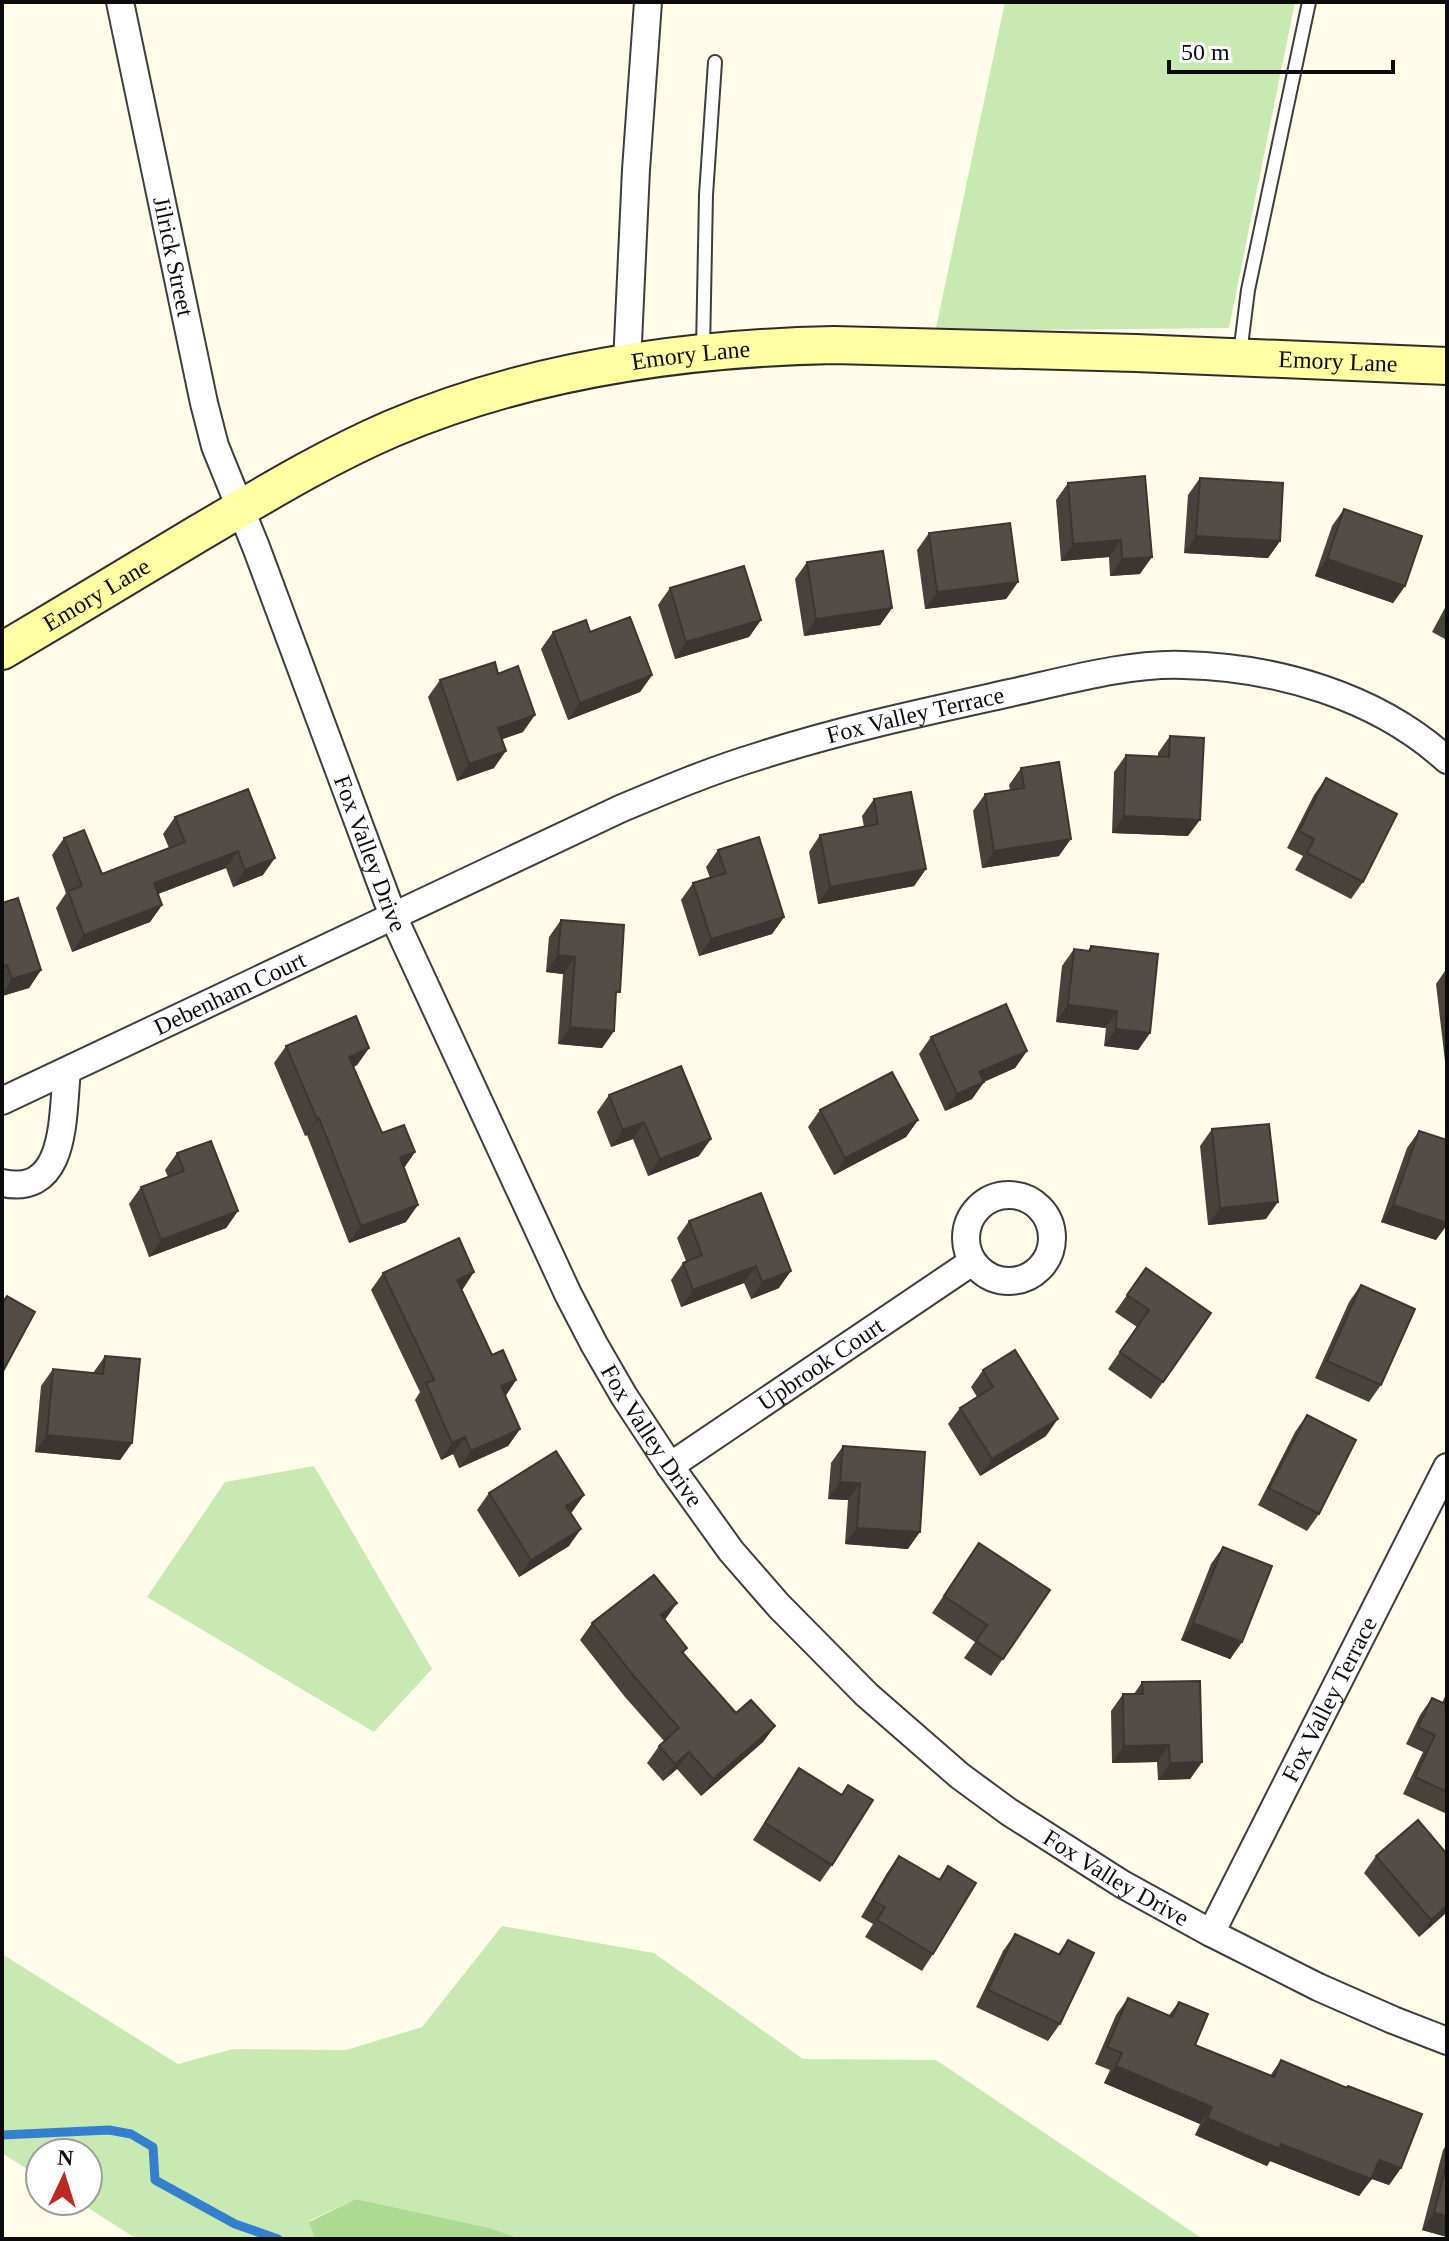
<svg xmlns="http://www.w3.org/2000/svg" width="1449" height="2241" viewBox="0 0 1449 2241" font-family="Georgia,serif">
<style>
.green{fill:#c9e9b3}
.forest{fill:#abda92}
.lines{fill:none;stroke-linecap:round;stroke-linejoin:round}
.stream{stroke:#3480ce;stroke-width:9}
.lane-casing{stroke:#3e3e3e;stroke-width:16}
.street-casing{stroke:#3e3e3e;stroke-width:30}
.secondary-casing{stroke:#2d2d2d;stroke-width:40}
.lane{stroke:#fff;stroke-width:12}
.street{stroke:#fff;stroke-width:26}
.secondary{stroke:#ffffa4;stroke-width:36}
.wall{fill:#48423d}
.shaded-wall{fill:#3b3632}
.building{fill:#544d47;stroke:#3b3632;stroke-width:2}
.labels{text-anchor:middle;stroke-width:8;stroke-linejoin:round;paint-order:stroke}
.street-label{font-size:24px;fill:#0b0b0b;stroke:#fff}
</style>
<rect width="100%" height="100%" fill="#fffde9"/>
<!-- green -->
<path class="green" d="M1005,2h290l-66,326 -198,2 -95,-2z
M314,1466l118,203 -58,63 -227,-135 78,-115z
M502,1926l152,27 149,106 133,1 267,179h-682l-31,-11 -134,-29 -47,22 6,18h-178l-60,-38h11v-48h-48v24l-38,-24v-199l176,110 55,-15 113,1 76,-23z"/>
<!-- forest -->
<path class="forest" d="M356,2199l134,29 31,11h-206l-6,-17z"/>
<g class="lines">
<!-- stream -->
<path class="stream" d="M2,2135l107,-5 22,4 22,13 2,33 80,44 43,15"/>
<!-- lane casing -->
<g class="lane-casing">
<path id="lane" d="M703,350l3,-155 9,-133
M1240,354l8,-64 61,-288"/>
</g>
<!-- street casing -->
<g class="street-casing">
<g id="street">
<path id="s1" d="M120,2l84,401 11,43 41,101 137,369 175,378 26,50 30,52 46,70 61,85 48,55 88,89 93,81 49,36 113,72 89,49 107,54 75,33 54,21"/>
<path d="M627,364l9,-194 12,-168"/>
<path id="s2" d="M2,1101l618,-292c45,-19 90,-38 136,-52 83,-27 168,-45 254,-64 55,-12 117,-30 173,-28 93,2 194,31 264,95"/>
<path d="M2,1183c66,14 60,-69 65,-112"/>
<circle cx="1009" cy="1238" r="43"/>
<path id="s3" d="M670,1466l302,-204"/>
<path id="s4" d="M1211,1933l236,-466"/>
</g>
</g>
<!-- secondary casing -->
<g class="secondary-casing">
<g id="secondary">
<path id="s5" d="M2,651c66,-39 132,-79 197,-118 63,-37 125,-75 192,-104 138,-59 294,-81 443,-84l302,8 311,13"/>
</g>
</g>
<!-- lane -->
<use href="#lane" class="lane"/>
<!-- street -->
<use href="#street" class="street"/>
<!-- secondary -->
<use href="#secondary" class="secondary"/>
</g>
<!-- wall -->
<path class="wall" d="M1145,476l-5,98 -30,2 -1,-19 -48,4 -5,-61 12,-17z
M1200,478l80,63 -12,17 -84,-5 4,-58z
M1344,509l61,77 -12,17 -78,-27 17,-50z
M929,533l89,49 -12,17 -81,10 -8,-59z
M807,562l85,46 -12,17 -76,11 -9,-57z
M670,588l91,32 -12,17 -74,22 -17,-54z
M1447,604v36l-15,-8z
M553,632h37l62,43 -12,17 -72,28 -27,-71z
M498,674l25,58 -21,7 -8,29 -37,13 -29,-84 12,-17z
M1170,736l18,100 -76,-3 2,-61 12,-17 32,2v-4z
M1021,768l38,88 -77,12 -9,-57 12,-17 25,-4 -1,-5z
M1326,778l37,104 -12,17 -56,-29 8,-14 -16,-8 27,-53z
M248,789l15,86 -30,12 -7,-19 -68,26 4,11 -12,17 -78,30 -16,-44 10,-15 -14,-38 12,-17 38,36 67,-26 -6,-14 12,-17z
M874,799l52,70 -12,17 -96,18 -9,-52 11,-17 44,-8 -2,-11z
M718,850l66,67 -12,17 -73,22 -18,-56 12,-17 17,-5 -4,-11z
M2,903l39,67 -12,18 -27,8z
M561,920l53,111 -12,17 -44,-4 5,-70 -17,-2 3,-35z
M1091,946l59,87 -12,17 -34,-4 2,-18 -50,-6 6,-56 12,-17 14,2z
M1447,968v102h-1l-10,-86z
M931,1037l96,14 -12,17 -31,14 -12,17 -27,12 -26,-57z
M286,1046l83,2 -12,17 -3,2 28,66 33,19 -11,16 2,54 -57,21 -42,-108 -2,1 -31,-73z
M609,1095l90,61 -51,20 -15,-37 -22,8 -14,-35z
M820,1110l98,10 -12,17 -72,38 -26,-48z
M1212,1129l54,90 -58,6 -8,-79z
M1419,1131l17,109 -55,-18 26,-74z
M177,1153l61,58 -12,17 -77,29 -20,-53 12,-17 27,-10 -3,-7z
M761,1193l18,95 -28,11 -7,-16 -63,24 -10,-27 12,-17 3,-2 -9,-23 12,-17z
M1146,1268l65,45 -60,86 -43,-30 29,-42 -22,-15z
M383,1273l80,16h-2l31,66 24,25 -11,16 15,33 -12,17 -49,22 -6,-14 -12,6 -26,-60 5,-8 -49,-102z
M1361,1285l20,100 -12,17 -54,-24 34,-76z
M105,1356l27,87 -12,17 -85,-8 6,-66 12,-17 40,4z
M983,1370l63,66 -66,40 -32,-52 12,-16 17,-11 -6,-10z
M1307,1415l12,99 -12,17 -49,-26 37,-73z
M843,1446l65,103 -63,-5 3,-44 -20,-1 3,-36z
M489,1493l95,2 -13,18 -2,33 -50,31 -42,-67z
M979,1543l71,47 -59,86 -27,-18 11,-16 -43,-29z
M1223,1547l19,95 -12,17 -49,-19 30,-76z
M665,1620l22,28 -4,6 53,59 39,13 -12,16 -62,54 -24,-27 -14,12 -16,-18 12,-17 5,-5 -39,-44 -45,-57 12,-17z
M1142,1682l60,80 -12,17 -32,1 -1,-18 -45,1 -1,-52 12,-17h11z
M1447,1692v122l-44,-20 20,-42 -17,-8 14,-29 12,-17 10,5z
M799,1768l43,27 -10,70 -12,17 -67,-42z
M899,1856l40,23 9,-13 -15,88 -11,17 -57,-34 8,-13 -12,-7 26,-44z
M1376,1856l71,56 -28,25 -55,-64z
M1015,1934l43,20 10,-14 -8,84 -12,17 -72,-34 27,-56z
M1128,1998l41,17 10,-13 16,43 75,31 11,-16 120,108 -12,17 -17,-6 -13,17 -89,-35 -3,5 -72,-31 5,-11 -96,-41 6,-13 -15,-6 21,-49z
M1447,2144v93l-25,-7 21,-80z"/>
<!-- shaded-wall -->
<path class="shaded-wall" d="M1196,536l84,5 -12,17 -84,-5z
M1121,540l-12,17 -48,4 12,-17z
M1152,557l-12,17 -30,2 12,-17z
M1327,559l78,27 -12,17 -78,-27z
M1018,582l-12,17 -81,10 12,-17z
M892,608l-12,17 -76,11 12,-17z
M761,620l-12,17 -74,22 11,-17z
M652,675l-12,17 -72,28 12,-17z
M535,715l-12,17 -37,13 12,-17z
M506,751l-12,17 -37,13 12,-17z
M1124,816l76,4 -12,16 -76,-3z
M1071,839l-12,17 -77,12 12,-17z
M238,851l-12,17 -84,32 12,-17z
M275,858l-12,17 -30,12 12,-17z
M926,869l-12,17 -96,18 12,-17z
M162,905l-12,17 -78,30 12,-17z
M784,917l-12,17 -73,22 12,-17z
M558,955l17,2 -12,17 -17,-2z
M41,970l-12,18 -27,8 10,-17z
M1068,1005l49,6 -11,17 -50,-6z
M570,1027l44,4 -12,17 -44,-4z
M1116,1029l34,4 -12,17 -34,-4z
M369,1048l-12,17 -20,9 12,-17z
M1027,1051l-12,17 -48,21 12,-17z
M984,1082l-12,17 -27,12 12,-17z
M319,1118l-12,17 -2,1 12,-17z
M918,1120l-12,17 -72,38 11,-17z
M644,1122l-11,17 -22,8 12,-17z
M711,1139l-12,17 -51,20 12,-17z
M415,1152l-12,17 -3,-12z
M1278,1202l-12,17 -58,6 12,-17z
M418,1205l-12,17 -57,21 12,-17z
M1393,1205l54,18v2l-11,15 -55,-18z
M238,1211l-12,17 -77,29 12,-17z
M756,1266l-12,17 -63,24 12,-17z
M791,1271l-12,17 -28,11 11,-17z
M474,1272l-11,17 -18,8 12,-17z
M516,1380l-11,17 -4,-11z
M1058,1419l-12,17 -66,40 12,-17z
M520,1429l-12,17 -49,22 12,-17z
M47,1435l85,8 -12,17 -85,-8z
M465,1437l-12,17 -12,6 11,-17z
M840,1482l20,1 -12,17 -20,-1z
M584,1495l-12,17 -17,11 11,-17z
M857,1528l63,4 -12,17 -63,-5z
M581,1529l-12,17 -50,31 12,-17z
M677,1603l-12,17 -4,-5z
M1193,1623l49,19 -12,17 -49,-19z
M775,1726l-12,16 -62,54 12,-17z
M1169,1745l-12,17 -45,1 12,-17z
M689,1752l-12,17 -14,12 12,-17z
M1202,1762l-12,17 -32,1 12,-17z
M1447,1906v6l-28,25 12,-17z
M1116,2066l96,41 -12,17 -96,-41z
M1207,2118l74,26 90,35 -12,17 -89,-35 -3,5 -72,-31z
M1379,2160l22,8 -12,17 -22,-8z
M1434,2213l13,3v21l-25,-7z"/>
<!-- building -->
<path class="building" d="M1145,476l7,81 -30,2 -1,-19 -48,4 -5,-61z
M1200,478l83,5 -3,58 -84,-5z
M1344,509l78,27 -17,50 -78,-27z
M1010,523l8,59 -81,10 -8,-59z
M883,551l9,57 -76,11 -9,-57z
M744,566l17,54 -75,22 -16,-54z
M630,617l22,58 -72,28 -27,-71 33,-12 4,12z
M495,662l3,12 20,-8 17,49 -37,13 8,23 -37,13 -29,-84z
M1170,736l34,2 -4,82 -76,-4 2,-61 43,2z
M1059,762l12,77 -77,12 -9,-57 39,-6 -3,-20z
M1326,778l71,36 -34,68 -56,-29 7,-14 -15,-8z
M248,789l27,69 -30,12 -7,-19 -84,32 8,22 -78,30 -16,-44 14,-5 -18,-48 20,-8 18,44 83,-32 -10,-25z
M911,792l15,77 -96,18 -10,-52 58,-11 -4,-25z
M759,837l25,80 -73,22 -18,-56 33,-10 -8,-23z
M18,898l23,72 -29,9 -5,-14 -5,2v-64z
M561,920l63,5 -4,67h-4l-2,39 -44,-4 5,-70 -17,-2z
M1091,946l67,8 -8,79 -34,-4 1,-18 -49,-6 6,-56 16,2z
M1006,1004l21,47 -48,21 5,10 -27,12 -26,-57z
M356,1016l13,32 -20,9 33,76 22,-8 11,27 -15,5 18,48 -57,21 -42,-108 -2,1 -31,-73z
M681,1066l30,73 -51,20 -16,-37 -21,8 -14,-35z
M892,1072l26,48 -73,38 -25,-48z
M1269,1124l9,78 -58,6 -8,-79z
M1419,1131l28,9v83l-54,-18z
M211,1141l27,70 -77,29 -20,-53 43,-16 -7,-18z
M761,1193l30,78 -29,11 -6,-16 -63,24 -10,-27 19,-8 -13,-34z
M459,1238l15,34 -17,8 35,75 11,-5 13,30 -15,6 19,43 -49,22 -6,-14 -13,6 -26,-60 8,-3 -51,-107z
M1146,1268l65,45 -48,69 -43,-30 29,-42 -22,-15z
M1361,1285l54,24 -34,76 -54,-24z
M7,1296l28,16 -33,61v-69z
M1015,1350l43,69 -66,40 -32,-51 33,-21 -10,-17z
M105,1356l35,3 -8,84 -85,-8 6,-66 50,5z
M1307,1415l49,25 -37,74 -50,-26z
M843,1446l82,6 -5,80 -63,-4 3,-45 -20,-1z
M556,1451l28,44 -18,11 15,23 -50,31 -42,-67z
M979,1543l71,47 -47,69 -27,-18 11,-16 -43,-29z
M1223,1547l49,19 -30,76 -49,-19z
M654,1575l23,28 -16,12 26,33 -5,4 54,61 15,-13 24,26 -62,53 -24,-27 -14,12 -16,-18 20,-18 -42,-48 -45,-57z
M1200,1681l2,81 -32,1 -1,-18 -45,1 -1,-52h20l-1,-12z
M1432,1698l13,6 2,-5v93l-32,-15 20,-42 -17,-8z
M799,1768l43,27 6,-10 25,15 -41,65 -67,-42z
M1418,1820l29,34v52l-16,14 -55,-64z
M899,1856l41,24 8,-14 28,17 -43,71 -56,-34 8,-13 -12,-7z
M1015,1934l45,21 8,-15 26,13 -34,71 -72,-34z
M1128,1998l44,19 7,-15 29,12 -13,31 79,32 7,-17 66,28 1,-2 74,28 -21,54 -22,-8 -8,19 -90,-35 -2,5 -72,-31 5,-11 -96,-41 6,-13 -15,-6z
M1447,2162v54l-13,-3z"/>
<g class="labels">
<!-- street labels -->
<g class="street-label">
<text dy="8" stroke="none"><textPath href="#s1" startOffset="260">Jilrick Street</textPath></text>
<text dy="8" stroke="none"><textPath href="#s5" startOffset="758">Emory Lane</textPath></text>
<text dy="8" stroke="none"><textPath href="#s5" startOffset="1406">Emory Lane</textPath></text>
<text dy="8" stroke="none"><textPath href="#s5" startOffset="110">Emory Lane</textPath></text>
<text dy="8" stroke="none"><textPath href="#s2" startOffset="994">Fox Valley Terrace</textPath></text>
<text dy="8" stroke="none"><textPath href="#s1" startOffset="890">Fox Valley Drive</textPath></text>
<text dy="8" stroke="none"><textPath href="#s2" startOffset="252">Debenham Court</textPath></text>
<text dy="8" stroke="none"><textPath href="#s3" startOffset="182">Upbrook Court</textPath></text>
<text dy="8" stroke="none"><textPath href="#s1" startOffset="1538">Fox Valley Drive</textPath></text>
<text dy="8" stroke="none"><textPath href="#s4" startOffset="262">Fox Valley Terrace</textPath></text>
<text dy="8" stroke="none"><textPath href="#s1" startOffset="2186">Fox Valley Drive</textPath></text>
</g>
</g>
<!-- border -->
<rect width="1449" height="2241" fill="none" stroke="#0b0b0b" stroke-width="8"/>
<!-- north arrow -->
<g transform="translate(64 2177) rotate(4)"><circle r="38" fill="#ffffff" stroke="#9d9d9d" stroke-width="2"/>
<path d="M0-6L14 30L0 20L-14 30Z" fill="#bc2b22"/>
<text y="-12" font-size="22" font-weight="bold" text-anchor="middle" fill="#0b0b0b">N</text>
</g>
<!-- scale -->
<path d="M1169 60v12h224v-12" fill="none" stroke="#0b0b0b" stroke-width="4"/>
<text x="1181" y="60" font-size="24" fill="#0b0b0b" stroke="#ffffff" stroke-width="6" paint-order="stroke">50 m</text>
</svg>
